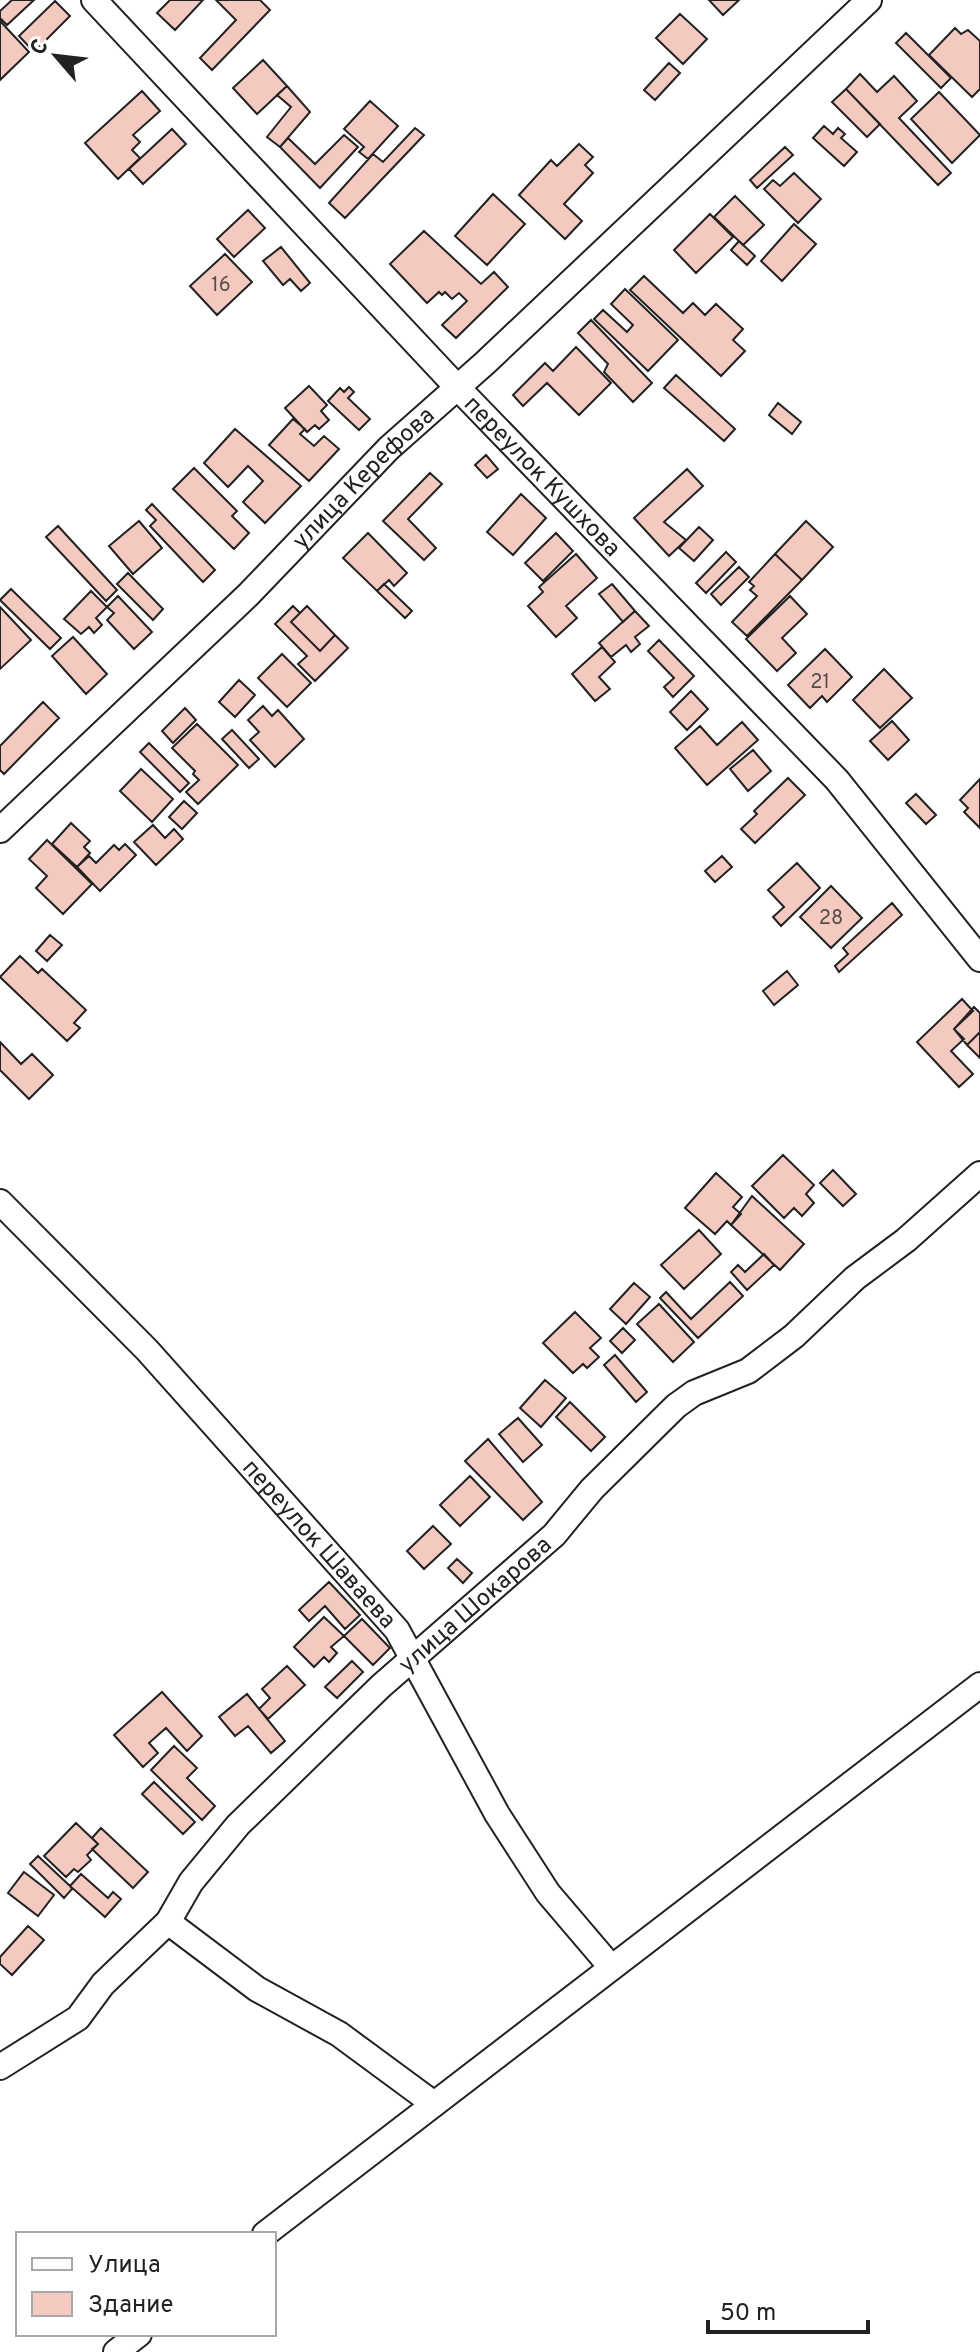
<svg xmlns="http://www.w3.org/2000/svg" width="980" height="2352" viewBox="0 0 980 2352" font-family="Overpass,sans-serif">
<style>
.building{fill:#f3c9c0;stroke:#222;stroke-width:2}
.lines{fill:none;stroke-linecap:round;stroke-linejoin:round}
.minor-casing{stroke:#222;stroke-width:28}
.minor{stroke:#fff;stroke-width:24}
.labels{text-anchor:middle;stroke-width:6;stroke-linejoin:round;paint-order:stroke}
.number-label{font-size:20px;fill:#564c4a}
.street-label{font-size:24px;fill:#222;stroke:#fff}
</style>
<rect width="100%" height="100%" fill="#fff"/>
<!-- building -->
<path class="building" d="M12,0h22l-27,25 -7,-7v-7z
M170,0h33l-28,30 -18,-17z
M216,0h44l10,10 -58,60 -12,-12 36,-38z
M709,0h30l-16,15z
M55,1l15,15 -36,36 -15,-16z
M680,14l27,25 -24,25 -27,-26z
M0,21l29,31 -29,28z
M955,28l6,6 7,-4 12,11v48l-8,8 -43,-42z
M906,33l45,45 -10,10 -45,-45z
M263,60l24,26 -30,28 -24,-26z
M669,63l11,10 -25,27 -11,-10z
M860,74l17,18 17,-16 23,25 -18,17 52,55 -13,12 -92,-96z
M287,86l23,26 -30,35 -13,-10 24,-30 -14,-12z
M846,89l34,35 -13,13 -35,-35z
M142,91l18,20 -27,24 7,7 -8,8 8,8 -22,21 -33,-36z
M939,92l41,43 -28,28 -41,-44z
M370,101l28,25 -30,33 -9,-7 5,-5 -20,-18z
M824,126l9,8 5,-6 7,6 -4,4 16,14 -13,14 -31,-28z
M415,128l9,7 -79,83 -16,-15 44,-49 10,8z
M172,129l14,15 -43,40 -14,-15z
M344,135l14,12 -38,41 -40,-41 8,-9 27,26z
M579,144l14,13 -8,8 8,8 -29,31 18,17 -17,18 -46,-44 32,-35 6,6z
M785,147l8,8 -36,33 -7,-8z
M794,173l27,26 -23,24 -34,-34 9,-9 7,6z
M493,194l32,30 -38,41 -32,-29z
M735,196l29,29 -21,20 -29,-28z
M248,210l17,18 -31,29 -17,-18z
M710,214l23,23 -37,36 -22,-23z
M794,224l22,20 -34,37 -21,-20z
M424,231l57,53 13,-12 14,15 -52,51 -14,-13 25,-24 -8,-8 -7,6 -7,-7 -3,3 -3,-3 -12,11 -37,-39z
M739,241l16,15 -8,9 -16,-15z
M281,247l29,36 -9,8 -11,-12 -7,6 -20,-24z
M225,254l27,28 -35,33 -27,-29z
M644,276l39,37 10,-10 12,12 11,-11 27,25 -10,11 12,11 -24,25 -91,-86z
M625,289l53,51 -30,31 -54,-52 9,-9 24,22 6,-7 -22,-21z
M591,320l61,63 -19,19 -29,-30 4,-8 -30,-31z
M576,347l35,36 -32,32 -32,-32 -24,23 -10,-11 32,-32 8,8z
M676,375l59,54 -11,12 -60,-53z
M309,386l18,19 -6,6 8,9 -10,9 -4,-4 -8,7 -22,-24z
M349,387l5,5 -6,6 22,21 -11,11 -31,-29 12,-13 4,4z
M778,403l23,19 -9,12 -23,-19z
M293,419l12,10 -5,5 14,12 10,-10 15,13 -30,32 -40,-36z
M235,429l66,57 -36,37 -22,-21 20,-21 -15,-15 -20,21 -24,-24z
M486,455l12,14 -11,9 -12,-13z
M194,468l43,43 -5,5 17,17 -15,16 -61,-60z
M687,469l16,17 -39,36 22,18 -17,16 -35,-38z
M430,473l12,11 -34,35 28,29 -12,12 -41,-39z
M521,494l25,24 -33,37 -26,-23z
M152,504l63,66 -12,12 -53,-56 6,-6 -10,-10z
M139,521l23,27 -29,26 -24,-28z
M806,521l27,26 -31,33 -27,-26z
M58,526l59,64 -11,11 -60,-64z
M699,527l14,13 -19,21 -15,-13z
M368,533l39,40 -13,13 -5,-6 -12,11 -34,-33z
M556,533l17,18 -30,30 -18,-18z
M726,552l10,10 -30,31 -10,-10z
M576,554l21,24 -31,28 11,12 -21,19 -28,-31 15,-14 -4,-5z
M775,554l27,26 -55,56 -15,-14 25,-26 -7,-6 4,-4 -5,-4z
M739,567l10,10 -28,28 -10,-11z
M128,573l35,36 -10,11 -36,-36z
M384,584l28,27 -7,7 -28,-27z
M612,584l23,27 -12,11 -24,-28z
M11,589l50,49 -11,11 -50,-49z
M91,591l16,16 -11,11 6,7 -8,8 -5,-6 -8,7 -17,-15z
M118,596l34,36 -18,17 -27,-29 7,-7 -7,-6z
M790,596l17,18 -25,24 14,15 -19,18 -31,-32z
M293,606l7,7 -9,9 29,29 15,-16 13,13 -33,33 -17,-17 9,-8 -32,-32z
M307,606l28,29 -15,16 -29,-29z
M0,607l31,33 -31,29z
M635,611l14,15 -14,11 5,7 -9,8 -5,-7 -15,12 -12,-14z
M73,637l34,37 -21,20 -34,-38z
M659,640l35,36 -21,21 -9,-10 10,-9 -26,-27z
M602,647l13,15 -16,15 11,12 -15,12 -23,-27z
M825,649l27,28 -25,25 -5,-6 -12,12 -22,-23z
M282,654l29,29 -24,24 -29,-29z
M884,669l28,29 -32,30 -27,-28z
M239,680l16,15 -20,22 -16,-15z
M691,691l17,18 -21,21 -17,-18z
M43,702l16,16 -55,56 -4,-4v-24z
M263,706l9,10 6,-6 26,29 -29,28 -25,-27 9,-8 -11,-12z
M185,708l11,12 -23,23 -11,-12z
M892,721l17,19 -21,20 -18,-19z
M742,722l16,18 -51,45 -32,-37 25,-22 17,19z
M197,724l41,41 -40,39 -12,-12 13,-12 -6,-6 2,-3 -23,-23z
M232,730l27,29 -10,9 -27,-29z
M149,743l40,40 -9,9 -40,-40z
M753,750l18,21 -23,20 -18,-22z
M141,769l32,30 -21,23 -32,-31z
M788,778l17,17 -50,48 -14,-14 16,-15 -3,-3z
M980,779v49l-16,-16 4,-4 -8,-8z
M916,794l20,21 -10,9 -20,-21z
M184,801l13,12 -15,16 -13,-12z
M71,823l19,18 -6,6 6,6 -13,14 -25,-23z
M153,825l12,13 9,-9 9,10 -27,26 -22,-23z
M47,840l45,44 -29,30 -27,-26 11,-12 -18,-17z
M125,844l11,11 -36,36 -23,-24 12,-11 7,7 18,-18 5,5z
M722,856l10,11 -17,15 -10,-11z
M797,863l23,25 -39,38 -8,-9 11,-10 -16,-17z
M831,886l31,32 -31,30 -31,-31z
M892,903l10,12 -63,57 -4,-6 13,-12 -5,-6z
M50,935l12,10 -15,16 -11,-10z
M20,956l18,17 4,-4 44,41 -12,13 6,5 -13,13 -67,-64z
M787,971l11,14 -24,20 -11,-14z
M962,999l11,12 -19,18 10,10 -13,12 22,23 -14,13 -42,-45z
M974,1007l6,6v19l-13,13 -13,-16z
M980,1032v26l-13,-13z
M0,1042l21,22 11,-10 21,21 -24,24 -29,-29z
M783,1155l31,30 -8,9 8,9 -12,13 -8,-8 -10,10 -32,-32z
M833,1170l23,24 -13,12 -23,-23z
M716,1173l26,24 -9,10 8,7 -10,11 -4,-4 -12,13 -30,-26z
M752,1196l52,48 -24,26 -49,-45z
M699,1230l22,24 -37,35 -23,-24z
M764,1254l10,11 -27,25 -16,-18 7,-7 7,7z
M730,1282l13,14 -45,42 -38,-40 6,-6 25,27z
M634,1283l16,14 -24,27 -16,-15z
M659,1304l35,38 -21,20 -36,-38z
M575,1312l26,26 -11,10 9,9 -12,11 -4,-4 -10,9 -30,-30z
M623,1328l12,12 -13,13 -12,-12z
M615,1355l32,37 -11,10 -32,-37z
M545,1380l21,18 -25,29 -21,-19z
M570,1402l35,35 -14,14 -35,-34z
M518,1418l24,27 -19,17 -24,-28z
M488,1439l54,63 -19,18 -58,-59z
M470,1476l20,21 -30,29 -20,-21z
M433,1526l18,18 -27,25 -17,-18z
M457,1559l15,14 -9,10 -15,-15z
M329,1582l31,33 -15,14 -20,-23 -16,15 -10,-11z
M324,1617l20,19 -13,11 6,6 -8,9 -5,-5 -10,10 -20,-20z
M362,1619l28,29 -17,17 -29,-29z
M352,1661l11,11 -26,26 -12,-11z
M287,1666l18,19 -37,34 -9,-10 11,-11 -8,-9z
M162,1692l40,44 -15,15 -21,-23 -17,15 9,10 -15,14 -29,-32z
M247,1694l38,47 -14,12 -23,-27 -13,10 -16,-19z
M174,1746l23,22 -10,10 28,28 -13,14 -51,-50z
M154,1782l41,40 -12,12 -41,-40z
M76,1823l22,21 -11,11 4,5 -13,12 -4,-3 -8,8 -22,-21z
M101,1828l47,44 -15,16 -41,-39 6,-5 -6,-6z
M38,1856l32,30 2,3 -8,9 -34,-34z
M24,1872l30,23 -16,21 -30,-23z
M81,1874l27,24 5,-6 8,7 -16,18 -35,-31z
M28,1926l16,14 -32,35 -12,-11v-7z"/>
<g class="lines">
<!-- minor casing -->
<g class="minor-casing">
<g id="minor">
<path id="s1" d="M94,0l363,387 380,393 143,179"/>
<path id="s2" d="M0,830l248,-235 141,-147 96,-85 384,-363"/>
<path id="s3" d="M0,1202l147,148 250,280 100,184 51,79 63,74"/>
<path d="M168,1922l89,67 82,45 95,70"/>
<path id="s4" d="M0,2067l78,-49 25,-34 65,-62 23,-40 47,-57 143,-139 173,-151 38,-46 84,-83 18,-13 54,-22 46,-35 61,-58 51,-38 74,-66"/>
<path d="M265,2234l715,-549"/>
<path d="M116,2352l23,-18"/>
</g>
</g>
<!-- minor -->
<use href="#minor" class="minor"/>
</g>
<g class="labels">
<!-- number labels -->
<g class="number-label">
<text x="221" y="291">16</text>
<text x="820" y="688">21</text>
<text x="831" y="924">28</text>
</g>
<!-- street labels -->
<g class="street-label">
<text dy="8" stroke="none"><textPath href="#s1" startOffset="654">переулок Кушхова</textPath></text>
<text dy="8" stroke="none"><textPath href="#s2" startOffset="506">улица Керефова</textPath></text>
<text dy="8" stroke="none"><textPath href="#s3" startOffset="468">переулок Шаваева</textPath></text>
<text dy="8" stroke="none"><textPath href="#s4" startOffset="668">улица Шокарова</textPath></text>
</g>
</g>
<!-- legend -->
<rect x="16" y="2232" width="260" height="104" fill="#ffffff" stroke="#a7a7a7" stroke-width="2"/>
<rect x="32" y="2258" width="40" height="12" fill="#ffffff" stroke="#a7a7a7" stroke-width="2"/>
<text x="88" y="2272" font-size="24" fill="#222222">Улица</text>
<rect x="32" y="2292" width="40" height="24" fill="#f3c9c0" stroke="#a7a7a7" stroke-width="2"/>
<text x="88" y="2312" font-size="24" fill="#222222">Здание</text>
<!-- north arrow -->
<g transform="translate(56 56) rotate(298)" stroke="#ffffff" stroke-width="6" paint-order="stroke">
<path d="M0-6L14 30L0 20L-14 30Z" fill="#222222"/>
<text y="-12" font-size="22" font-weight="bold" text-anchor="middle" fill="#222222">С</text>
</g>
<!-- scale -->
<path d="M708 2320v12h160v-12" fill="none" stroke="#222222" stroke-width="4"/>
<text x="720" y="2320" font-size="24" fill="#222222" stroke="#ffffff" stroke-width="6" paint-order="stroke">50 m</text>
</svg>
